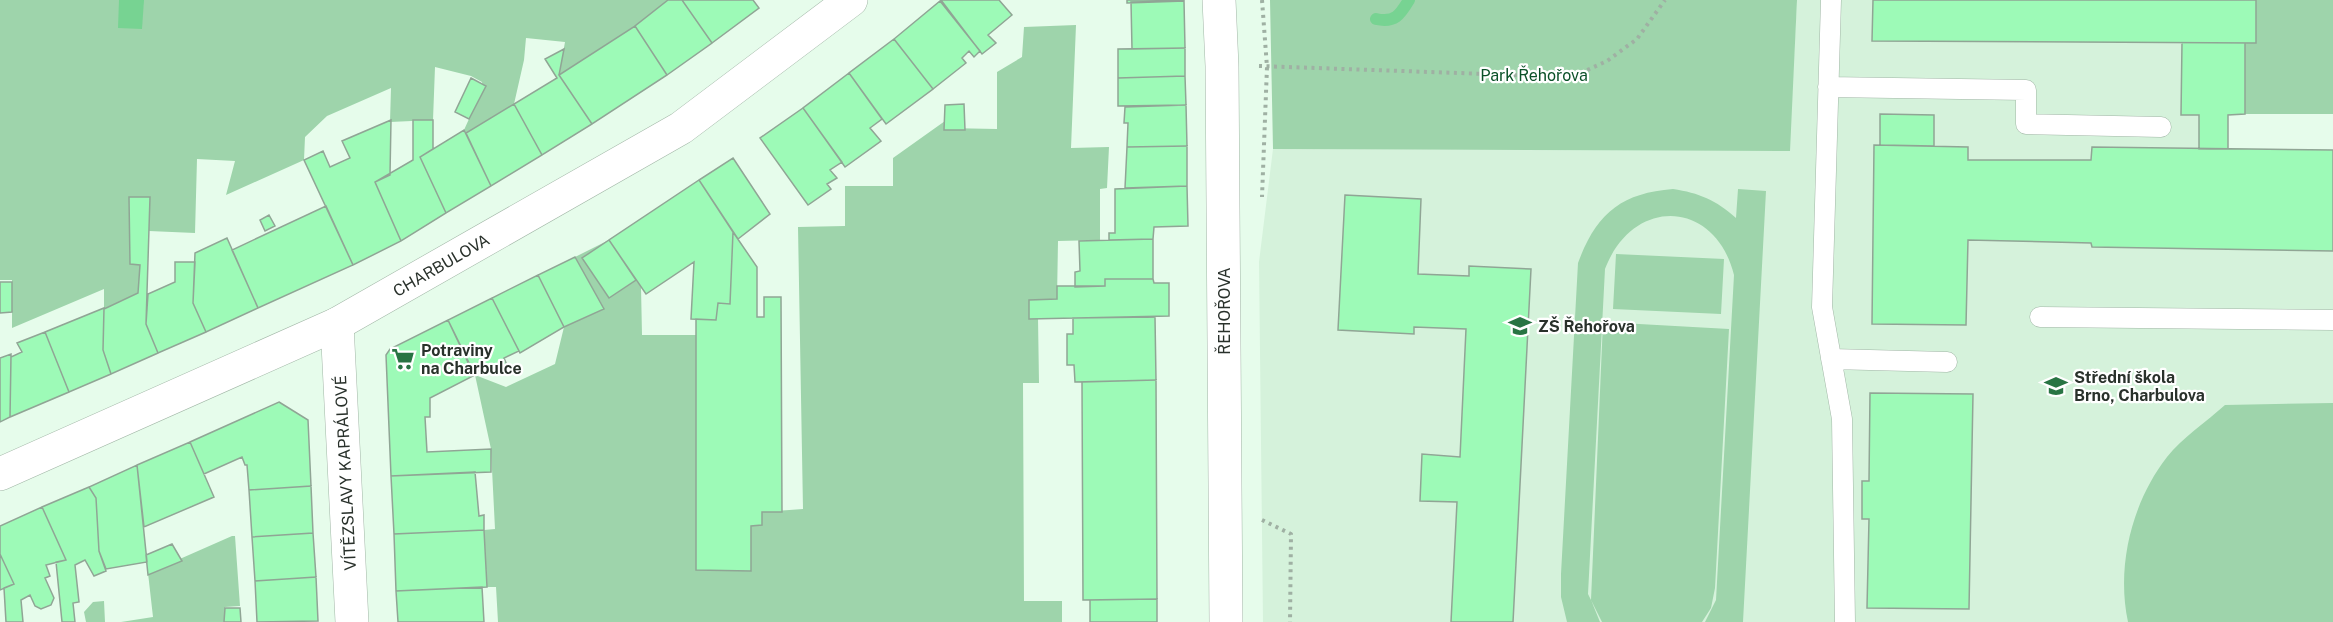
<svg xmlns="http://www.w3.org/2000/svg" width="2333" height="622" viewBox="0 0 2333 622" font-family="'Public Sans',sans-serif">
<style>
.built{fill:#d5f2db}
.green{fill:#9ed4ab}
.water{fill:#77d392}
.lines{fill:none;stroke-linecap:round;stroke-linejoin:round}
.stream{stroke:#77d392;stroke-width:12}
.building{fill:#9dfab7;stroke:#90a595;stroke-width:1.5}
.service-casing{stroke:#a1b6a6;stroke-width:21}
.minor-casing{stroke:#a1b6a6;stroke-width:34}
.tertiary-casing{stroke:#a1b6a6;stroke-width:34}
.path{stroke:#9fb0a3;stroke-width:4;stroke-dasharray:3 4.5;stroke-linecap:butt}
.service{stroke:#fff;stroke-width:20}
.minor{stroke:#fff;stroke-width:33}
.tertiary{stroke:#fff;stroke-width:33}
.labels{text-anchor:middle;stroke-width:4.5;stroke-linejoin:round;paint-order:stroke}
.park-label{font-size:16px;fill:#0a5128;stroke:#fff}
.street-label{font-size:16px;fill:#29312b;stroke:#fff}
.poi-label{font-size:16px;font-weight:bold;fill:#29312b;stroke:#fff;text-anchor:start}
</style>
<rect width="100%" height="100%" fill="#e6fceb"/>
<!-- built -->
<path class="built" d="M1797,0h459v43l-11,1v70l-17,1v33l105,2v472h-1070l-4,-360 14,-113 516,2z"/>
<!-- green -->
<path class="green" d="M0,0h668l-33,26 -76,49 6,-33 -39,-4 -2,22 -10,44 -48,29 -2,-3 19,-42 -1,-6 -11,-6 -36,-9 -2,53 -43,2 1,-34 -64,28 -22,21 -1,23 -78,35 9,-34 -38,-2 -2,74 -46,-2 1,-34h-21l1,67 10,1 -2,28 -34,16v-20l-92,39v-48h-12z
M1270,0h527l-7,151 -517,-2z
M2256,0h77v114h-88v-71h11z
M1076,25l-5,123 38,-1 -2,41 -7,1v51l-42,1 -1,58 -28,1 9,18 1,65h-16l1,218h38v21h-564l-2,-35h-9l-3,-57 11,-1 -4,-80 -16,-74 31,12 49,-23 9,-37 40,-19 -29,-51 34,-17 -27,18 27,40 27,-18 5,7 1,48h54l55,236v-45l11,-1v-13l41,-3 -5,-282 47,-1v-40h48v-28l52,-37 1,7 51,1v-57l25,-15 2,-30z
M1673,189c26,4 43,11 63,29l2,-29 28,2 -23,431h-38l11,-22 1,-18 17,-307c-19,-76 -101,-79 -129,-6l-17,325 3,6 12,-278 126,7 -14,259 -4,20 -9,14h-100l-11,-22 9,22h-33l-6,-25v-23l17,-311c18,-49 43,-70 95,-74z
M1616,254l108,5 -3,55 -108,-5z
M2333,403v219h-205c-12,-56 4,-120 39,-165 15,-19 39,-35 58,-52z
M232,536h3l5,70 -15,1v15h-104l32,-5 -5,-44z
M104,601l1,21h-19l-2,-10 9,-10z"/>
<!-- water -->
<path class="water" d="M119,0h25l-2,29 -24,-1z"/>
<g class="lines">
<!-- stream -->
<path class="stream" d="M1376,19c19,4 24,-4 33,-19"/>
</g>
<!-- building -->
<path class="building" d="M668,0h14l30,43 -45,32 -32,-49z
M682,0h71l6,8 -47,35z
M941,0h58l13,15 -24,20 8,8 -14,11z
M1127,0h57v1l-57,2z
M1873,0h383v43l-384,-2z
M940,1l40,50 -6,6 -5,-6 -7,7 4,5 -33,26 -39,-50z
M1184,1l1,47 -53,1 -1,-47z
M635,26l32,49 -75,49 -33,-49z
M894,39l39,50 -47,35 -37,-51z
M2182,43h63v71l-17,1v34h-29v-34h-18z
M1185,48v28l-67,2v-29z
M564,49l-5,26 33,49 -50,31 -28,-51 43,-26 -12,-19z
M849,73l33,46 -12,9 11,13 -36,26 -42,-59z
M1185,76l1,29 -68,1v-28z
M471,78l15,8 -17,33 -14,-7z
M514,104l28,51 -51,31 -25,-53z
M964,104l1,26h-21l1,-25z
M1186,105l1,41 -60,1 1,-24h-4l1,-16z
M803,108l39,54 -12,8 7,8 -10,6 4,5 -23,16 -48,-67z
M1880,114l54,1v31l-54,-1z
M391,120l-1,55 -15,7 26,59 -48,24 -49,-105 19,-9 7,16 20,-9 -8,-17z
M413,120h20v29l-13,8 26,56 -45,28 -26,-59 38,-22z
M464,130l27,56 -45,27 -26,-56z
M1874,145l94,2v13h123l1,-13 241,3v101l-241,-4 -1,-4 -123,-3 -2,85 -94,-1z
M1187,146v40l-62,2 2,-41z
M733,158l37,56 -32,25 -39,-59z
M699,180l34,52 -3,72 -12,-1 -2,17 -25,-1 3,-57 -48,32 -37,-54z
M1187,186l1,40 -34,1 -1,12 -44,1v-7h6v-44z
M1345,195l76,4 -3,75 51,2v-10l62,3 -18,353h-62l6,-120 -37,-1 2,-47 38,3 6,-128 -52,-2v7l-76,-4z
M129,197h21l-4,127 12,29 -47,21 -8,-24 1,-41 34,-16 2,-28 -10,-1z
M326,206l27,59 -95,43 -26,-58z
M269,215l6,11 -10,5 -5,-11z
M733,232l24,35v50h7v-20h17l1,215h-20v13l-11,1v45l-55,-1v-251l20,1 2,-17 12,1z
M227,238l31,70 -52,24 -13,-29 2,-50z
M1153,239v40h-48v7l-30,1v-15l5,-1 -1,-30z
M609,240l27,40 -27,18 -27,-40z
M575,257l29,52 -40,18 -26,-52z
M175,262h20l-2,41 13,29 -48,21 -12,-29 2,-30 27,-12z
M538,275l26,52 -44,26 -28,-55z
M1105,279h48l1,4h15v33l-140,3v-19l28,-1v-13h48z
M0,282h12v30l-12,1z
M492,298l27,53 -15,7 3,7 -20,9 -3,-6 -11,5 -25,-53z
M104,308l-1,42 8,24 -42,18 -24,-60z
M1155,317l1,63 -81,2 -1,-17h-7v-31h6v-16z
M448,320l27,55 -45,23v19h-5l2,35 64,-3v23l-100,4 -5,-121 4,-6z
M45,332l24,60 -59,25 1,-60 11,-5 -5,-9z
M11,354l-1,63 -10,5v-64z
M1156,380l1,219 -74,1 -1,-218z
M1870,393l103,1 -4,215 -102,-1 2,-89h-7v-38h7z
M279,402l29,18 3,66 -62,4 -2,-25h-2l-3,-8 -38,17 -14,-32z
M190,442l24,55 -70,30 -7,-62z
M137,465l10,97 -41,7 -7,-18 -3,-53 -7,-11z
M475,472l4,44 5,-1v15l-90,4 -3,-58z
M311,486l2,47 -61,4 -3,-47z
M89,487l7,11 3,53 7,20 -12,5 -9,-16 -10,5 4,37 -6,1 2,19h-13l-6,-60 10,-2 -24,-53z
M42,507l24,53 -20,5 4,11 -5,2 9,20 -3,7 -10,4 -6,-3 -5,-11 -9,5 2,22h-17l-2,-34 10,-4 -14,-30v-28z
M484,530l3,57 -91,4 -2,-57z
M313,533l3,44 -61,4 -3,-44z
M172,544l10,17 -34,14 -2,-20z
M0,554l14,30 -14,6z
M316,577l2,44 -61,1 -2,-41z
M482,587l2,35h-86l-2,-31z
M1157,599v23h-67v-22z
M225,608h15l1,14h-17z"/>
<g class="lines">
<!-- service casing -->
<g class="service-casing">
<path id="service" d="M1831,0l-9,307 20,112 3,203
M1828,87l198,3v34l135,3
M2040,317l293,3
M1831,359l116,3"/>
</g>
<!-- minor casing -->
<g class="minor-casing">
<path id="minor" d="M1219,0l3,66 4,556
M337,324l15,298"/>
</g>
<!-- tertiary casing -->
<g class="tertiary-casing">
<path id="tertiary" d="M0,474l337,-150 344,-196 170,-128"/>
</g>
<!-- path -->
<path class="path" d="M1262,0l5,67 -5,130
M1259,66l313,11 35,-16 30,-22 28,-39
M1262,520l29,14 -1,88"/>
<!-- service -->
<use href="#service" class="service"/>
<!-- minor -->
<use href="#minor" class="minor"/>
<!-- tertiary -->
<use href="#tertiary" class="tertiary"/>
</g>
<!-- icons -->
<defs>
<g id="school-bare" transform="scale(1.8)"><path d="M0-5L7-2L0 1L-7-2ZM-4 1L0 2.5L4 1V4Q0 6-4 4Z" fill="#287443" stroke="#fff" stroke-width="2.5" paint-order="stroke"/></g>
<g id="supermarket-bare" transform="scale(1.8)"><path d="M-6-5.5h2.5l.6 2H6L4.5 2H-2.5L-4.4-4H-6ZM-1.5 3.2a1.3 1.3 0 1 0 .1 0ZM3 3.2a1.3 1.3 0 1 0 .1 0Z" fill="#287443" stroke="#fff" stroke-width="2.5" paint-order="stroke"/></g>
</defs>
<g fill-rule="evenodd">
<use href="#school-bare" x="1520" y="326"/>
<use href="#supermarket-bare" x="403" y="359"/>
<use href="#school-bare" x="2056" y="386"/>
</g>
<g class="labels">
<!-- park labels -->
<g class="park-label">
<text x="1534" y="81">Park Řehořova</text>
</g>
<!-- street labels -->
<g class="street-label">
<text transform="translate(441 265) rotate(-30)" y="6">CHARBULOVA</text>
<text transform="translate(1224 311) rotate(-90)" y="6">ŘEHOŘOVA</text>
<text transform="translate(345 473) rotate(-93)" y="6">VÍTĚZSLAVY KAPRÁLOVÉ</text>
</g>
<!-- poi labels -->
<g class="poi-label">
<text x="1538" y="332">ZŠ Řehořova</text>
<text x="421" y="356">Potraviny<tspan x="421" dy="18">na Charbulce</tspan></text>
<text x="2074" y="383">Střední škola<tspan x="2074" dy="18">Brno, Charbulova</tspan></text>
</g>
</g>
</svg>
